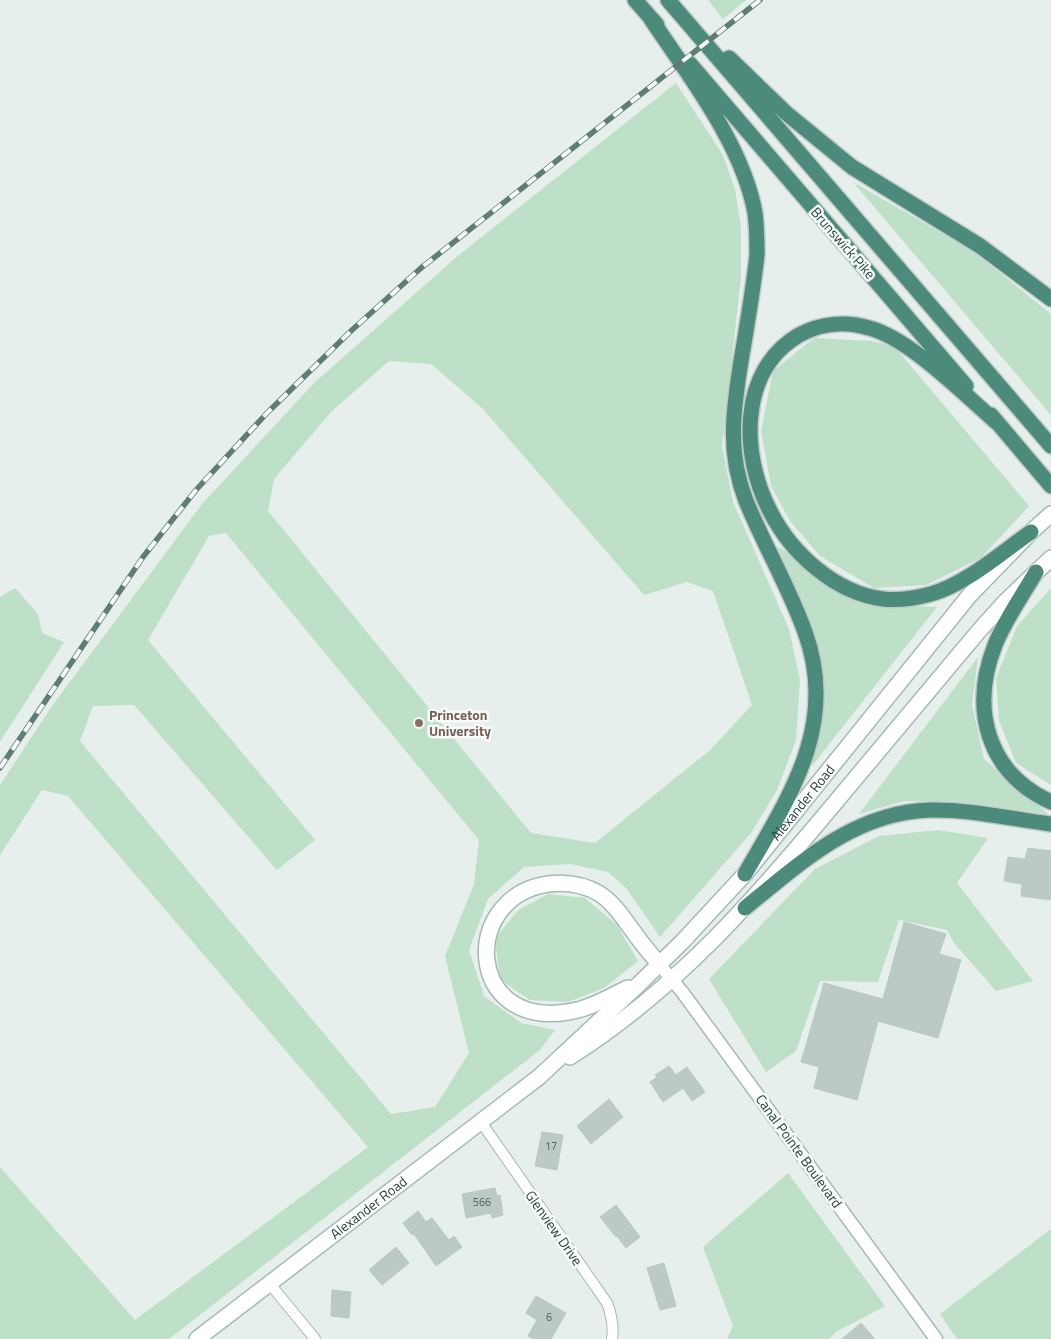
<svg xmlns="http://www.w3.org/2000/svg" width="1051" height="1339" viewBox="0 0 1051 1339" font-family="'Titillium Web',sans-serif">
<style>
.green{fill:#bfe0c8;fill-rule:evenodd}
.building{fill:#bbcac4;stroke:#b8c9c2}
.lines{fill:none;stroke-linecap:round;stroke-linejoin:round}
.minor-casing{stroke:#a8b8b2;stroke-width:12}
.tertiary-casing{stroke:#a8b8b2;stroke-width:15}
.secondary-casing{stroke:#a4bbb3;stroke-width:18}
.trunk-casing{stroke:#c2cac8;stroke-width:18}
.minor{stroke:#fff;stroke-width:10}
.tertiary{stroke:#fff;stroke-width:12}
.secondary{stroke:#fff;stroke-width:15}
.trunk{stroke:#4c8a7c;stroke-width:15}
.rail-casing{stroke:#5f7d75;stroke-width:5.5}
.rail{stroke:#f7fbf9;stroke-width:4;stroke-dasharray:11;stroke-linecap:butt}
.education-dot{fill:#8d6e63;stroke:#f7fbf9;stroke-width:2}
.labels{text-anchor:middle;stroke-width:5;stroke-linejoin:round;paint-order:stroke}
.number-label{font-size:11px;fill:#4a645c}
.street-label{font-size:14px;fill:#24423a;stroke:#f7fbf9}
.education-label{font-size:14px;font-weight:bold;fill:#785e54;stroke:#f7fbf9;text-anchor:start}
</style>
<rect width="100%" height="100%" fill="#e6efeb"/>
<!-- green -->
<path class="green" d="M708,0h38l-23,19z
M676,83l47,72 12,34 6,38v51l-19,169 11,55 56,127 11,51 -4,60 -19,50 -26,43 -91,104 -34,-49 -18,-16 -38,-8 -46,3 -36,32 -19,51 15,46 37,27 34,7 -15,20 -371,289h-169v-172l135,153 233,-173 -300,-351 -26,-6 -42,65v-70l52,-79 150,-202 112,-121 146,-129zM389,361l42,3 51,44 162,187 43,-13 26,9 39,114 -42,45 -115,93 -64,-10 -263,-322 6,-32 57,-67zM226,533l253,307 -5,44 -29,72 24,97 -34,54 -44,7 -311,-373 13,-35 41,-1 143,165 38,-30 -167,-200 61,-104z
M853,182l120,69 78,63v101z
M814,338l57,3 23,5 135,160 -48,52 -55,27 -52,3 -54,-32 -30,-35 -19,-35 -10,-55 12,-60z
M777,546l90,58 70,3 -125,159 9,-110z
M15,588l23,26 4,19 22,9 -64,100v-145z
M1051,588v197l-35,-22 -17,-42 -3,-43 21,-52z
M978,657l-6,48 12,54 64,55 -95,-13h-49l-45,13z
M938,830l50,8 -31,45 76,98 -37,10 -42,-48 -7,-13 -48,-10 -21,62 -58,-1 -24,70 -30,21 -57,-93 106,-110 64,-33z
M548,894l37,4 32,27 21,36 -34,27 -36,14 -38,-2 -30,-20 -5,-41 23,-29z
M788,1173l97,133 -49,26 -7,7h-102l6,-13 -30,-79z
M1051,1229v110h-94l-17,-25z"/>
<!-- building -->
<path class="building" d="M1028,848l23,3v49l-30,-4 1,-12 -18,-3 4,-24 17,2z
M904,922l42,12 -7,20 22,6 -23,78 -60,-17 -21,79 -43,-12 5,-21 -18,-5 23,-79 59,16z
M669,1066l7,9 11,-8 18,25 -13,9 -9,-13 -20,14 -13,-20 7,-5 -2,-2z
M609,1099l14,18 -32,27 -14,-18z
M542,1132l21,3 -6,35 -22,-4z
M495,1188l2,8 3,-1 3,20 -11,3 -1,-5 -25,5 -4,-24z
M616,1205l24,32 -14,11 -9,-12 -1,1 -16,-20z
M418,1211l8,11 6,-4 17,22 5,-4 8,11 -26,19 -22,-32 -2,1 -9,-12z
M396,1247l13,16 -27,22 -13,-15z
M664,1263l12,43 -16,4 -13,-42z
M332,1290l19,2 -2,26 -18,-2z
M536,1296l30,17 -15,26h-18l-5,-3 9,-16 -11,-7z
M861,1323l14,16h-33z"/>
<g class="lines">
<!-- minor casing -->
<g class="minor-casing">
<path id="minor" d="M481,1122l126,181c5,13 7,23 5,36
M270,1284l45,55"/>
</g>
<!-- tertiary casing -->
<g class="tertiary-casing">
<path id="tertiary" d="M659,964l24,29 253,346"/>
</g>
<!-- secondary casing -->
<g class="secondary-casing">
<g id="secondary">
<path d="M628,988c-19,9 -39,21 -60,24 -102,17 -108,-115 -20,-128 18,-2 37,1 52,10 14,9 23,24 33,37 8,12 17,22 26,33"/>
<path d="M570,1057c107,-68 184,-157 264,-253 48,-57 96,-114 144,-172l27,-30 46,-44"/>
<path id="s1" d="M197,1339l342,-262 100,-93 44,-43 62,-67 224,-278 62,-64 20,-18"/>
</g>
</g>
<!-- trunk casing -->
<g class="trunk-casing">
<path id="trunk" d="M635,0l22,25
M668,0l383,446
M651,19c38,57 92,126 104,194 2,14 2,28 2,42 -4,36 -10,71 -16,106 -8,50 -14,91 5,140 18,44 43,86 59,131 34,93 -16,165 -60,242
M729,58l57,55 66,54 128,79 71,53
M690,64l276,322
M991,415l60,71
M996,422c-32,-28 -87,-84 -127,-94 -23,-7 -48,-5 -70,7 -61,36 -58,120 -29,176 21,42 65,82 113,88 16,2 33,-1 48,-5 35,-10 70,-41 100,-62
M1036,572c-14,24 -31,48 -41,73 -25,64 -8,128 56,157
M745,908c55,-45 110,-96 185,-98 39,-1 82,9 121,14"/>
</g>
<!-- minor -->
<use href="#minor" class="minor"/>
<!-- tertiary -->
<use href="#tertiary" class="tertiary"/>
<!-- secondary -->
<use href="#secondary" class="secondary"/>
<!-- trunk -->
<use href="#trunk" class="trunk"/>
<!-- rail casing -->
<g class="rail-casing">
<path id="rail" d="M0,768l143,-211 53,-67 71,-77 85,-83 69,-62 339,-268"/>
</g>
<!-- rail -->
<use href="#rail" class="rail"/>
</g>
<!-- markers -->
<circle class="education-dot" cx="419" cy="723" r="5"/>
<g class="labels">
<!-- number labels -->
<g class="number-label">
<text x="551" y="1150">17</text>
<text x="482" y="1206">566</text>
<text x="549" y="1321">6</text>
</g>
<!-- street labels -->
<g class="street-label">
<text transform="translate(843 243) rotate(49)" y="5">Brunswick Pike</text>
<text dy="5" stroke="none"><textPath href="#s1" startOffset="812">Alexander Road</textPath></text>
<text transform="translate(799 1151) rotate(54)" y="5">Canal Pointe Boulevard</text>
<text dy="5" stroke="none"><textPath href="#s1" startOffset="216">Alexander Road</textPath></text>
<text transform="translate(554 1228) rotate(55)" y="5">Glenview Drive</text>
</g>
<!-- education labels -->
<g class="education-label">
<text x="429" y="720">Princeton<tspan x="429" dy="16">University</tspan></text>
</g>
</g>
</svg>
